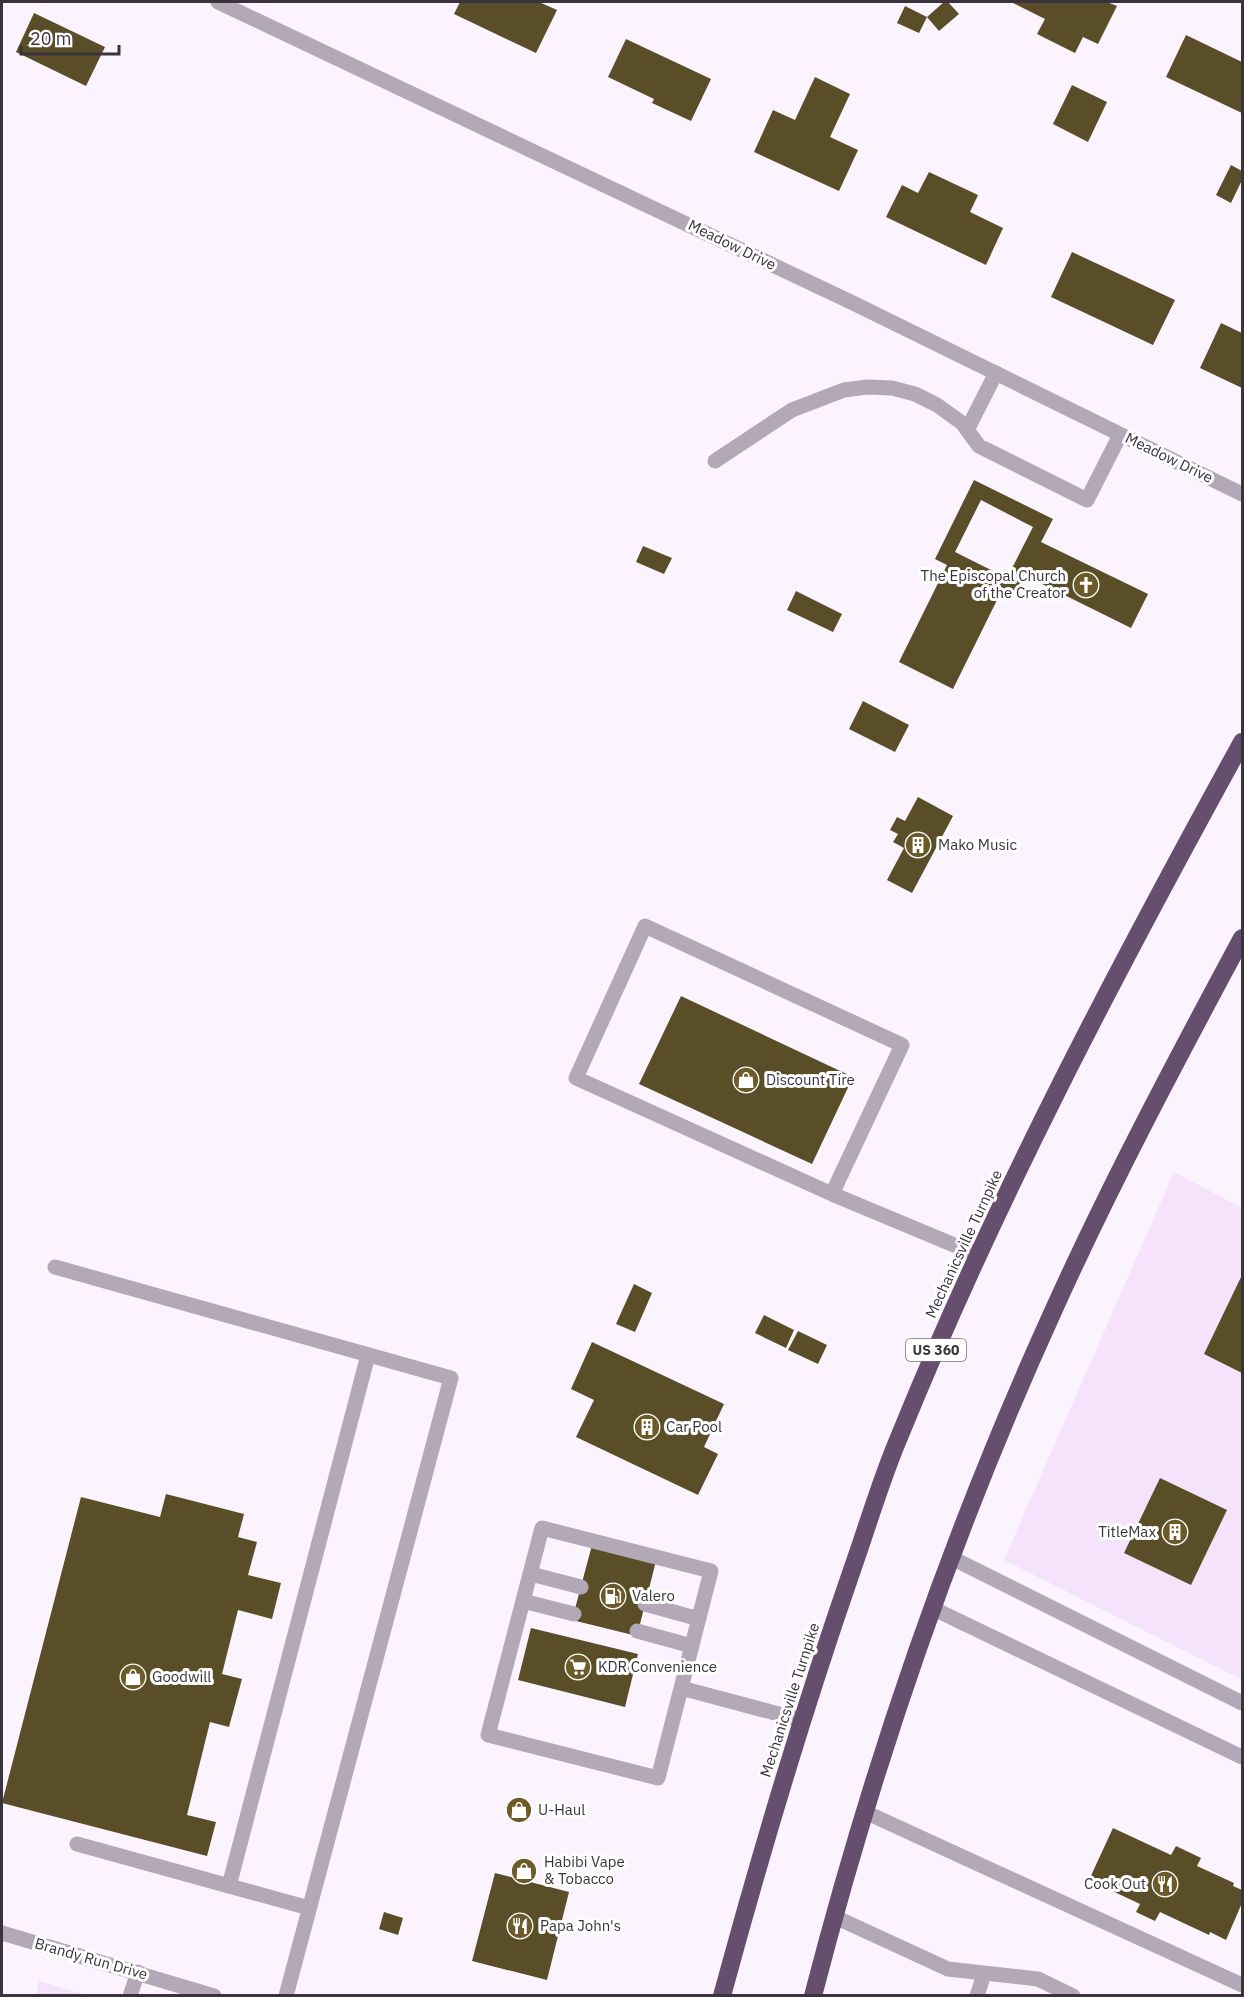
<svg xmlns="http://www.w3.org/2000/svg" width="1244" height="1997" viewBox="0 0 1244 1997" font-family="'IBM Plex Sans',sans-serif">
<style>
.built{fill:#f5e3fc}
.building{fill:#5a4e28;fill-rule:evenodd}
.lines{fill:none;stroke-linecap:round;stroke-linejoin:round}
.lane{stroke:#b3a8b7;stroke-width:15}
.street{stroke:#b3a8b7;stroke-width:15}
.highway{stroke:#664f6e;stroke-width:18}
.labels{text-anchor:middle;stroke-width:6;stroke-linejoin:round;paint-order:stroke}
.shield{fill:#fff;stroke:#757077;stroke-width:1.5}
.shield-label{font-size:14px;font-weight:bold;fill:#3a333d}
.street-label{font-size:15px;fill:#3a333d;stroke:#fff}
.poi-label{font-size:15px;fill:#3a333d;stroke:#fff;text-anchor:start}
</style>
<rect width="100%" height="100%" fill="#fbf4fe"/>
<!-- built -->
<path class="built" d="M1174,1172l68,36v472l-238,-120z
M39,1981l48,14h-51z"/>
<!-- building -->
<path class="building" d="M460,2h79l18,8 -21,43 -82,-39z
M944,2h4l11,12 -20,17 -12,-14z
M1011,2h96l10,4 -19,38 -15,-7 -8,16 -38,-19 8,-15z
M905,6l22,11 -8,16 -22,-10z
M34,13l71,34 -19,39 -70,-34z
M1186,35l56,27v51l-76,-36z
M626,39l85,40 -20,42 -39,-18 2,-4 -46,-22z
M815,77l35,17 -20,43 28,13 -19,41 -85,-39 19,-42 22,10z
M1072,85l35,17 -19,40 -35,-18z
M1231,165l11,6v9l-11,23 -15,-8z
M929,172l49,23 -8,17 33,16 -17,37 -100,-48 16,-32 16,8z
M1072,252l103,48 -22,45 -102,-48z
M1221,323l21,10v55l-42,-20z
M974,480l79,39 -12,23 107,52 -17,34 -107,-53 -11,23 -12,-6 -48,97 -54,-27 48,-97 -12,-6zM981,500l52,27 -26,51 -52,-26z
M643,546l29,12 -8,16 -28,-12z
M796,591l46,23 -9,18 -46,-22z
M863,701l46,24 -14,27 -46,-23z
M918,797l35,19 -41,77 -25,-13 17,-32 -11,-6 5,-8 -8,-4 7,-13 8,4z
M681,996l172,81 -41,87 -173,-80z
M1242,1275v98l-38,-19z
M634,1284l18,9 -17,39 -19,-8z
M764,1315l30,15 -8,18 -31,-15z
M798,1331l29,14 -9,19 -30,-14z
M592,1342l132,62 -20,43 14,7 -20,41 -122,-58 18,-37 -23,-11z
M1160,1478l67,32 -36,75 -67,-32z
M166,1494l78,20 -6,23 19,5 -9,33 33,8 -9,36 -34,-9 -16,64 20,5 -13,48 -19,-5 -23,93 29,7 -9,34 -205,-53 79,-306 79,20z
M592,1545l64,16 -19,75 -65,-16z
M531,1628l107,26 -13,53 -107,-27z
M1113,1828l58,27 5,-9 25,12 -4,8 37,17 -1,3 9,4v13l-16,37 -16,-8 -1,3 -49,-23 -5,9 -19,-9 4,-8 -51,-24z
M495,1873l74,19 -22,88 -75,-19z
M384,1912l19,6 -5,17 -19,-6z"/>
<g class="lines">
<!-- lane -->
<path class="lane" d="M967,430l29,-57
M715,461l77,-51 52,-20 23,-3 25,1 23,6 22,11 25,18 17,23 108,54 33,-65
M832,1194l70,-149 -257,-119 -69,152 256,116 146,61
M55,1267l396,111 -165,618
M542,1528l169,43 -53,207 -170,-43z
M950,1557l292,146
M531,1574l50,13
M523,1601l51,13
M645,1604l54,15
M932,1608l310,149
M637,1631l55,15
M681,1688l120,32
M865,1812l377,173
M77,1844l232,64
M229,1886l139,-531
M835,1917l113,52 90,10 35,17
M130,1996l8,-24
M977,1996l7,-22"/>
<!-- street -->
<path class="street" d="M218,2l635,301 389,191
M2,1933l212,63"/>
<!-- highway -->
<path class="highway" d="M722,1996c39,-144 81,-285 130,-426 16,-45 29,-91 48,-135 97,-239 218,-467 342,-693
M813,1996c61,-236 141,-468 242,-689 57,-126 122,-248 187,-369"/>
</g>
<!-- icons -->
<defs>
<g id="church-disc" transform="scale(1.35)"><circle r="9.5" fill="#6c5b29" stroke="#fff"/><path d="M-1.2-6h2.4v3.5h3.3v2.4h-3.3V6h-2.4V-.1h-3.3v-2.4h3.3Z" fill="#fff"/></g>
<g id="building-disc" transform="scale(1.35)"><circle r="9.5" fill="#6c5b29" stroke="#fff"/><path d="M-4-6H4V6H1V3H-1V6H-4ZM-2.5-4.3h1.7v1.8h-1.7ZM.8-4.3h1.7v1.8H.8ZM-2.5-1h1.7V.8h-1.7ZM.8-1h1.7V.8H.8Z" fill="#fff"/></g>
<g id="shop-disc" transform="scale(1.35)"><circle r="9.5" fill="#6c5b29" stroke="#fff"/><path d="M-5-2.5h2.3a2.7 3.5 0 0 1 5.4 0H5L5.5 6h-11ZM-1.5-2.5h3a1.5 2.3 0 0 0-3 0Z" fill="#fff"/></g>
<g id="fuel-disc" transform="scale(1.35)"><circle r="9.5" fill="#6c5b29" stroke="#fff"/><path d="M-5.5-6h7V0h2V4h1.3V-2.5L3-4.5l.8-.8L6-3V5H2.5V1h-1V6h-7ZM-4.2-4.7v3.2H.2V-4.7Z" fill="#fff"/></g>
<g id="supermarket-disc" transform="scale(1.35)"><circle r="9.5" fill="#6c5b29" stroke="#fff"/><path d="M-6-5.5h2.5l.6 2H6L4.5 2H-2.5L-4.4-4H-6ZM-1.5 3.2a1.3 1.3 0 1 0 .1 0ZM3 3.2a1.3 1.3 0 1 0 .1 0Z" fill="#fff"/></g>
<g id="restaurant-disc" transform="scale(1.35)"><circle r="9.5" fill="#6c5b29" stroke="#fff"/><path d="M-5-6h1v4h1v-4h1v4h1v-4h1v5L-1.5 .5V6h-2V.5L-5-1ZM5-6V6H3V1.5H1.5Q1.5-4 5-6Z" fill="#fff"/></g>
</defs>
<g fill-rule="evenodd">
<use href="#church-disc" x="1086" y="585"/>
<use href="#building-disc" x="918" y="845"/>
<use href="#shop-disc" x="746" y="1080"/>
<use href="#building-disc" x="647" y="1427"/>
<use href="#building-disc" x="1175" y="1532"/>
<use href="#fuel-disc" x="613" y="1596"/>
<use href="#supermarket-disc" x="578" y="1667"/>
<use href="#shop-disc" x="133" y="1677"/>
<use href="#shop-disc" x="519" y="1810"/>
<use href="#shop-disc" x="524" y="1871"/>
<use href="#restaurant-disc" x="1165" y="1884"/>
<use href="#restaurant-disc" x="520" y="1926"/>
</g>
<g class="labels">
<!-- shield labels -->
<rect class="shield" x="906" y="1339" width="60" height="22" rx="4.5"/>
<g class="shield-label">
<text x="936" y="1355">US 360</text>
</g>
<!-- street labels -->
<g class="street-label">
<text transform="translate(732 245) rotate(26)" y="5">Meadow Drive</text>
<text transform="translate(1169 458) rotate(26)" y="5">Meadow Drive</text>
<text transform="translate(964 1244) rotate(-65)" y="5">Mechanicsville Turnpike</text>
<text transform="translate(790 1700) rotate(-72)" y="5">Mechanicsville Turnpike</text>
<text transform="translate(91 1959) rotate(16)" y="5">Brandy Run Drive</text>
</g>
<!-- poi labels -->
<g class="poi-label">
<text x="1066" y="581" text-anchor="end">The Episcopal Church<tspan x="1066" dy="17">of the Creator</tspan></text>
<text x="938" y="850">Mako Music</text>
<text x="766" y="1085">Discount Tire</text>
<text x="666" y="1432">Car Pool</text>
<text x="1156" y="1537" text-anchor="end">TitleMax</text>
<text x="632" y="1601">Valero</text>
<text x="598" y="1672">KDR Convenience</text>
<text x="152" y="1682">Goodwill</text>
<text x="538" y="1815">U-Haul</text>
<text x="544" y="1867">Habibi Vape<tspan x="544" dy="17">&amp; Tobacco</tspan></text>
<text x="1146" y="1889" text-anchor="end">Cook Out</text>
<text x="540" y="1931">Papa John's</text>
</g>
</g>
<!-- border -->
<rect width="1244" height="1997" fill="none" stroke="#3a333d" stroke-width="6"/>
<!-- scale -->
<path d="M21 45v9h98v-9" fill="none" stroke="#3a333d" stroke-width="3"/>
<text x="30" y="45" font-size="18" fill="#3a333d" stroke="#ffffff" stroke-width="4.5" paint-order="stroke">20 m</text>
</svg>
